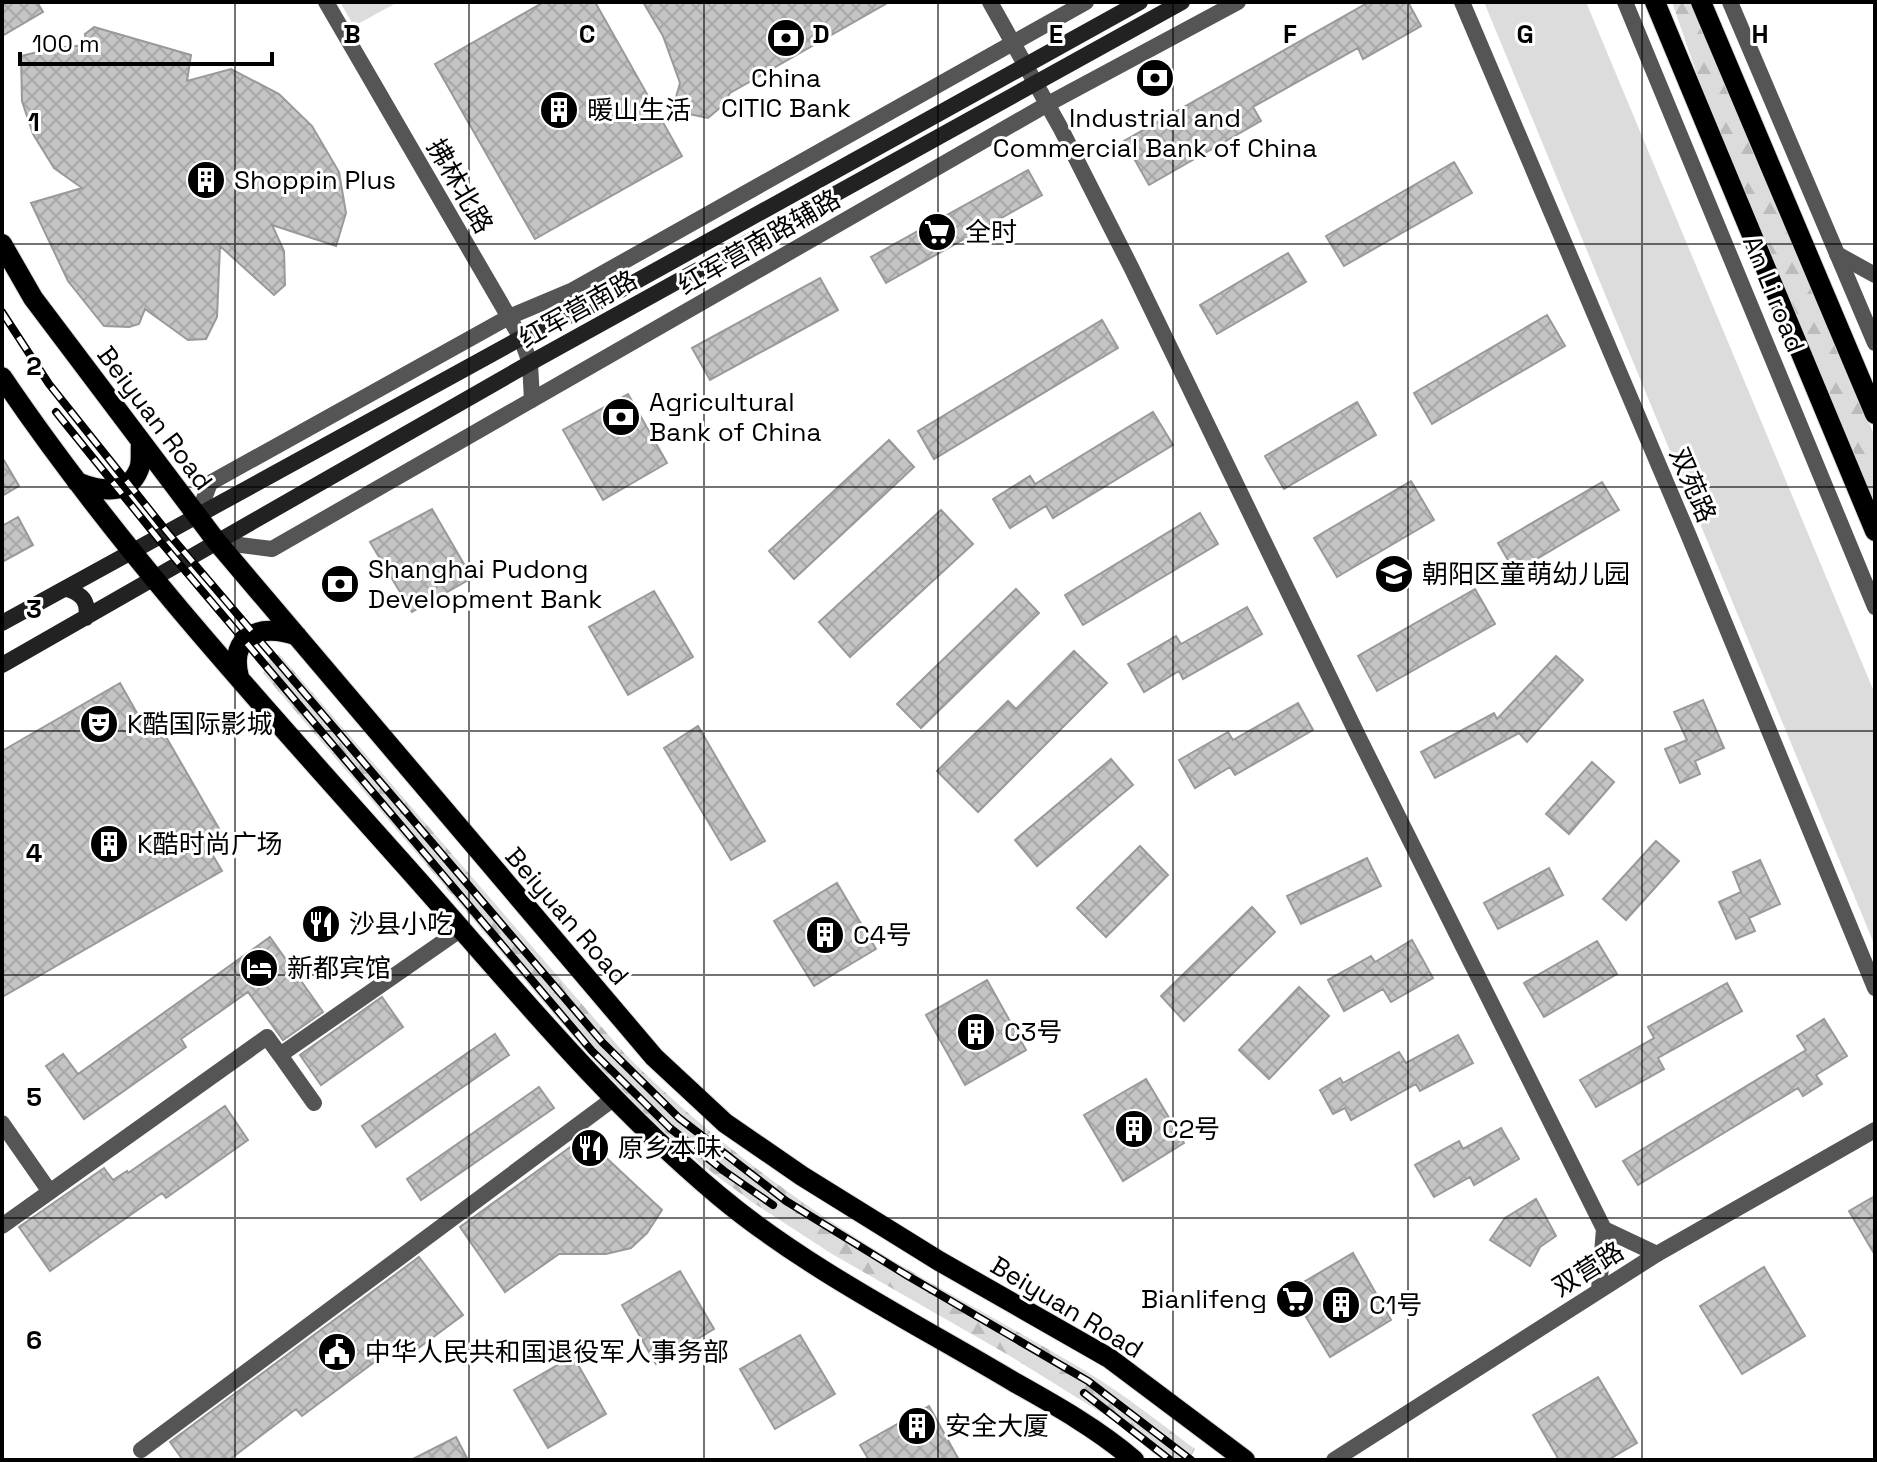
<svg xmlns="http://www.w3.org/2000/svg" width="1877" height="1462" viewBox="0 0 1877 1462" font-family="'Space Grotesk','Noto Sans SC',sans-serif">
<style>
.forest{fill:url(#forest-firs)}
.park{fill:#dcdcdc}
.building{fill:url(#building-cross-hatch);stroke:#999;stroke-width:2}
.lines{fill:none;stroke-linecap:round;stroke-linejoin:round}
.primary-casing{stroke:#dbdbdb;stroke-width:22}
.minor{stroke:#555;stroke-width:16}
.tertiary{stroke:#555;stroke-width:16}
.secondary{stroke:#222;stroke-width:16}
.primary{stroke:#000;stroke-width:20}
.rail-casing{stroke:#000;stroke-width:8}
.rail{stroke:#fff;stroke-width:5;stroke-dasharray:15;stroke-linecap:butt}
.grid{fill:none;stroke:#000;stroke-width:2;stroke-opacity:0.55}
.labels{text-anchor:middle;stroke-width:6;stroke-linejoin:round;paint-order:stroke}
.poi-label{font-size:26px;fill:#000;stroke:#fff;text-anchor:start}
.street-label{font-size:26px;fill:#000;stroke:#fff}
.grid-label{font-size:26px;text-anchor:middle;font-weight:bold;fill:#000;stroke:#fff;stroke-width:6;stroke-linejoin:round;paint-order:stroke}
</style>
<defs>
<pattern id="forest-firs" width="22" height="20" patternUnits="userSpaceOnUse" patternTransform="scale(2)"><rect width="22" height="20" fill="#dcdcdc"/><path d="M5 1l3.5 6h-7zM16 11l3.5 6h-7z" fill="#bbb"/></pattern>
<pattern id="building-cross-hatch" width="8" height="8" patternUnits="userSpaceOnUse" patternTransform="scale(2)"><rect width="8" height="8" fill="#c4c4c4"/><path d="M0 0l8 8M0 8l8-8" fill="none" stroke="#a7a7a7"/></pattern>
</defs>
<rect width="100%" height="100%" fill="#fff"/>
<!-- forest -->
<path class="forest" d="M1672,2h22l181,435v72l-161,-385z
M279,654l346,400c66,66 138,123 216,174 79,52 165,95 246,144 38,23 73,51 108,77l-6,11h-27l-49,-40 -103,-64 -178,-102 -80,-52 -50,-37 -54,-48 -45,-47 -46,-52 -294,-345 5,-13z"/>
<!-- park -->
<path class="park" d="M340,2h58l-44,24z
M1484,2h102l289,692v252z"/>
<!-- building -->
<path class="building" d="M2,2h35l6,10 -41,24z
M544,2h51l87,154 -147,83 -100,-175z
M643,2h246l-159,91 -8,13 -14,12 -19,-4 -13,-17 4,-14 -17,-47z
M1369,2h39l13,24 -58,33 -5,-11 -105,59 8,14 -112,64 -25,-44z
M94,27l97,28 -4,26 44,-12 48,25 33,32 27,46 7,41 -10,33 -64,-21 12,26 1,34 -11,10 -54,-49 -3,71 -11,22 -18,1 -43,-31 -6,15 -10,3 -25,-1 -36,-45 -37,-78 51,-15 -28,-20 -21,-34 -11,-33 -1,-45 33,-8 32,-3 -1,-11z
M1454,162l18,31 -128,73 -18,-30z
M1028,170l14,25 -156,88 -15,-26z
M1288,253l18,29 -89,52 -17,-29z
M820,278l18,32 -128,70 -18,-32z
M1547,315l18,31 -133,78 -18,-31z
M1102,320l16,28 -184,111 -16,-28z
M628,394l39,69 -64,37 -40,-70z
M1357,402l19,33 -92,54 -19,-33z
M1153,412l20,33 -120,73 -7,-12 -36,22 -17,-29 37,-23 5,8z
M889,440l25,27 -120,112 -25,-28z
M2,457l17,29 -17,10z
M1411,481l23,39 -97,57 -23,-39z
M1602,482l17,28 -104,62 -17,-29z
M432,509l40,69 -60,34 -42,-70z
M941,510l32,34 -123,113 -31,-35z
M1200,513l18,31 -135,81 -18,-30z
M18,517l15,28 -31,17v-36z
M1016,589l23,24 -118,115 -24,-24z
M1475,589l20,35 -118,67 -19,-35z
M654,591l39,66 -65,38 -39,-68z
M1247,607l15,27 -79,45 -4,-8 -35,21 -16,-28 48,-28 5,8z
M1074,651l33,32 -129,129 -41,-41 71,-70 8,8z
M1556,656l27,24 -56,62 -8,-9 -84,45 -14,-26 73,-39 3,6z
M120,683l26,46 12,-6 67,116 -16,10 13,22 -220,126v-246z
M1703,700l21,48 -29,13 5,13 -20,9 -15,-34 22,-9 -13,-28z
M1298,703l15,27 -78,45 -5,-8 -35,21 -16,-28 49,-28 5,8z
M698,726l67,115 -34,19 -67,-112z
M1111,759l22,26 -96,81 -22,-26z
M1592,762l22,20 -45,52 -23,-20z
M1656,841l23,20 -53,59 -23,-21z
M1140,846l28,29 -62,62 -29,-29z
M1367,858l14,28 -80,38 -14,-28z
M1760,860l20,44 -31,14 6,13 -19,8 -17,-37 22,-10 -8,-20z
M1549,868l14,27 -65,34 -14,-26z
M837,883l39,66 -62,37 -40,-65z
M1252,907l23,25 -91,89 -23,-25z
M270,937l53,75 -40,28 -35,-48 -67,47 5,8 -102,72 -38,-53 17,-12 15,20z
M1412,940l21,38 -42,24 -8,-13 -39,22 -16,-31 43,-24 4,6z
M1597,941l20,33 -73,43 -20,-34z
M987,980l39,70 -61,35 -39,-70z
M1727,983l15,28 -84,47 6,11 -68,38 -16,-27 74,-42 -6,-11z
M1299,987l30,29 -60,63 -30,-29z
M382,997l21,30 -82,58 -21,-30z
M1824,1019l23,37 -31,19 6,9 -19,12 -5,-8 -160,97 -15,-24 183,-111 -9,-14z
M495,1034l14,21 -133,92 -14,-21z
M1458,1035l15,28 -53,28 -4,-7 -65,36 -6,-12 -12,6 -13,-24 20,-12 3,5 56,-31 7,11z
M1146,1079l38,64 -61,38 -39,-66z
M539,1087l15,21 -133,92 -14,-21z
M225,1106l23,34 -82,58 -4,-5 -112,78 -31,-44 85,-59 9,12 14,-9 1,2z
M1501,1128l18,31 -45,26 -4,-8 -36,20 -19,-32 44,-24 4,8z
M584,1137l78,73 -15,23 -16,15 -25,6h-47l-54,38 -45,-65z
M1875,1196v59l-26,-44z
M1536,1199l20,37 -16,11 -10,19 -40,-26 15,-22z
M1353,1253l38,67 -61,37 -40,-67z
M419,1257l44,58 -58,43 -9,-12 -94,70 -6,-7 -67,51h-46l-13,-18z
M1764,1267l41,69 -63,38 -42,-68z
M680,1271l34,58 -58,35 -34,-59z
M800,1335l35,59 -60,35 -35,-60z
M573,1356l33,58 -58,34 -34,-58z
M1598,1377l39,66 -29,17h-49l-26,-45z
M929,1406l30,54h-90l-9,-15z
M456,1437l12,23h-57z"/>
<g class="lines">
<!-- primary casing -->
<g class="primary-casing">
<path id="primary" d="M1655,2l220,529
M1701,2l174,412
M2,244l31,54 184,244 437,515 71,66 77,53 137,85 170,97 136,102
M2,377c117,173 260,328 399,484 104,116 198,234 317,334 87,73 199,129 296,187 41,23 84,47 120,78
M77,482c22,9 51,15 62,-13 3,-7 1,-18 2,-26
M239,677c-11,-43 23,-54 58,-41"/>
</g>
<!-- minor -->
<path class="minor" d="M326,2l195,336 9,25 2,37
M990,2l70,125 71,140 228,471 245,491 -5,61
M1462,2l226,532 187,454
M1837,254l38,21
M197,517l13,-34 299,-166 64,-27 513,-288
M217,542l55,7 774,-444 192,-103
M280,1055l34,48
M2,1123l48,69
M2,1226l265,-189 13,18 180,-125
M1604,1229l53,25
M141,1450l472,-351"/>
<!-- tertiary -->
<path class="tertiary" d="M1625,2l250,605
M1730,2l145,341
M1334,1460l323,-206 218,-124"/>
<!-- secondary -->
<path class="secondary" d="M67,589c15,5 22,12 19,29
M2,623l519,-285 76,-35 543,-301
M2,665l528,-302 652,-361"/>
<!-- primary -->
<use href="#primary" class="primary"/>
<!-- rail casing -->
<g class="rail-casing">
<path id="rail" d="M2,312l47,72 119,149 435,510 76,75 107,83 122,75 180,105 103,79
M56,412l104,129 432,510 78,77 54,43 49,34
M1084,1393l86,67"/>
</g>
<!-- rail -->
<use href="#rail" class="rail"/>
</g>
<!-- grid -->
<path class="grid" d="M235,2v1458M469,2v1458M704,2v1458M938,2v1458M1173,2v1458M1408,2v1458M1642,2v1458M2,244h1873M2,487h1873M2,731h1873M2,975h1873M2,1218h1873"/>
<!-- icons -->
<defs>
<g id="bank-disc" transform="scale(2)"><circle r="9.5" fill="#000" stroke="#fff"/><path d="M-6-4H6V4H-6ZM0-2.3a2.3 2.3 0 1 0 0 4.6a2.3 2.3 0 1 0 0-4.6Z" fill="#fff"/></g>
<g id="building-disc" transform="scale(2)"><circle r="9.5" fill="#000" stroke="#fff"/><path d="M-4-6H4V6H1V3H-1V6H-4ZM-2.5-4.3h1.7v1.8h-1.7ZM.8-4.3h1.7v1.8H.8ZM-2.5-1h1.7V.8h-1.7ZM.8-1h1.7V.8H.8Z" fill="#fff"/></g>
<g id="supermarket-disc" transform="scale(2)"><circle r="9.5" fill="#000" stroke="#fff"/><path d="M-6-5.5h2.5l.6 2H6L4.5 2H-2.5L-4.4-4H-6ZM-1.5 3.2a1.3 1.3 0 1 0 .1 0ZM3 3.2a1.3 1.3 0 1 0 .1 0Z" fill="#fff"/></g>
<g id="school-disc" transform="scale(2)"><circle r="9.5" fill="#000" stroke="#fff"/><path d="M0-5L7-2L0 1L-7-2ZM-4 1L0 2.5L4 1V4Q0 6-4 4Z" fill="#fff"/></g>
<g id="theatre-disc" transform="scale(2)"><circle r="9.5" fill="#000" stroke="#fff"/><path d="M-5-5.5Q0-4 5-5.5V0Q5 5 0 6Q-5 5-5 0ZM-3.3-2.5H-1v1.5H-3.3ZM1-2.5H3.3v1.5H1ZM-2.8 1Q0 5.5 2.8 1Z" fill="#fff"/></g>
<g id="restaurant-disc" transform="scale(2)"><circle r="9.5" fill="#000" stroke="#fff"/><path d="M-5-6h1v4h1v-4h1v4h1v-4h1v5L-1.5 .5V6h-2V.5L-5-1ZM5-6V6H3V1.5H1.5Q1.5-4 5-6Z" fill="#fff"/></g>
<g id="hotel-disc" transform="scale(2)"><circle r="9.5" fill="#000" stroke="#fff"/><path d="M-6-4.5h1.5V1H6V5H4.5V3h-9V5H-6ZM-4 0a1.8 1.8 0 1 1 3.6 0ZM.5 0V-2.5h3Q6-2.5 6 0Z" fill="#fff"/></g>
<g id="civic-disc" transform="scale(2)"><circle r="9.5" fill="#000" stroke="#fff"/><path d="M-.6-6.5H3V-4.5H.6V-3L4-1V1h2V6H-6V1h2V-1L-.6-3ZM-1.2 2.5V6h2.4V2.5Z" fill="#fff"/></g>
</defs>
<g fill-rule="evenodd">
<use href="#bank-disc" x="786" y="38"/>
<use href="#bank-disc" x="1155" y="78"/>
<use href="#building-disc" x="559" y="110"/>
<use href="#building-disc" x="206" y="180"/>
<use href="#supermarket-disc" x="937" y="232"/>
<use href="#bank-disc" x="621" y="417"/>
<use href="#school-disc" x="1394" y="574"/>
<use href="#bank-disc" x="340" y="584"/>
<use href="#theatre-disc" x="99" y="724"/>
<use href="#building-disc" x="109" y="844"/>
<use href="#restaurant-disc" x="321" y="924"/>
<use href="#building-disc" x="825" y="935"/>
<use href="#hotel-disc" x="259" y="968"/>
<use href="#building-disc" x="976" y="1032"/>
<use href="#building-disc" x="1134" y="1129"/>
<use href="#restaurant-disc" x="590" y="1148"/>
<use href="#supermarket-disc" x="1295" y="1299"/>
<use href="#building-disc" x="1341" y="1305"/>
<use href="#civic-disc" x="337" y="1352"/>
<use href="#building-disc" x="917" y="1426"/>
</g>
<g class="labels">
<!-- poi labels -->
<g class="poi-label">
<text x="786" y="87" text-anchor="middle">China<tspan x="786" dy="30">CITIC Bank</tspan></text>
<text x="587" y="119">暖山生活</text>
<text x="1155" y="127" text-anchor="middle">Industrial and<tspan x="1155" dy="30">Commercial Bank of China</tspan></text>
<text x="234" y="189">Shoppin Plus</text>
<text x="965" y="241">全时</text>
<text x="649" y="411">Agricultural<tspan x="649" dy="30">Bank of China</tspan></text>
<text x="368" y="578">Shanghai Pudong<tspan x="368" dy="30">Development Bank</tspan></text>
<text x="1422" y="583">朝阳区童萌幼儿园</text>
<text x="127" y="733">K酷国际影城</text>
<text x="137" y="853">K酷时尚广场</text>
<text x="349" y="933">沙县小吃</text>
<text x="853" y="944">C4号</text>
<text x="287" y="977">新都宾馆</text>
<text x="1004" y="1041">C3号</text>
<text x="1162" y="1138">C2号</text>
<text x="618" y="1157">原乡本味</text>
<text x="1267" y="1308" text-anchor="end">Bianlifeng</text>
<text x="1369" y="1314">C1号</text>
<text x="365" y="1361">中华人民共和国退役军人事务部</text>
<text x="945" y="1435">安全大厦</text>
</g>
<!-- street labels -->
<g class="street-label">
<text transform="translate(460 186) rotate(60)" y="9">拂林北路</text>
<text transform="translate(759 242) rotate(-30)" y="9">红军营南路辅路</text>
<text transform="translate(1774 294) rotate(68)" y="9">An Li road</text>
<text transform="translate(578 309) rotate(-29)" y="9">红军营南路</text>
<text transform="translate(155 418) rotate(53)" y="9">Beiyuan Road</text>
<text transform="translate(1693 485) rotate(67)" y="9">双苑路</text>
<text transform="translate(567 916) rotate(49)" y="9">Beiyuan Road</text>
<text transform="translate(1588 1269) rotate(-32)" y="9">双营路</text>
<text transform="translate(1067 1307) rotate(31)" y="9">Beiyuan Road</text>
</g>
</g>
<g class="grid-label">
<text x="352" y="43">B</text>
<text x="587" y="43">C</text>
<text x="821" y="43">D</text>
<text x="1056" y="43">E</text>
<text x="1290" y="43">F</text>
<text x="1525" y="43">G</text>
<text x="1760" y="43">H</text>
<text x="34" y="131">1</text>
<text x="34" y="375">2</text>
<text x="34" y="618">3</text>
<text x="34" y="862">4</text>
<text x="34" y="1106">5</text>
<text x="34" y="1349">6</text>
</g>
<!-- border -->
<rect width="1877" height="1462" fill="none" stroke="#000000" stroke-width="8"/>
<!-- scale -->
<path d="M20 52v12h252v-12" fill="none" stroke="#000000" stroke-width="4"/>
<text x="32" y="52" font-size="24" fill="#000000" stroke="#ffffff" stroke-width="6" paint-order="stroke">100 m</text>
</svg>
